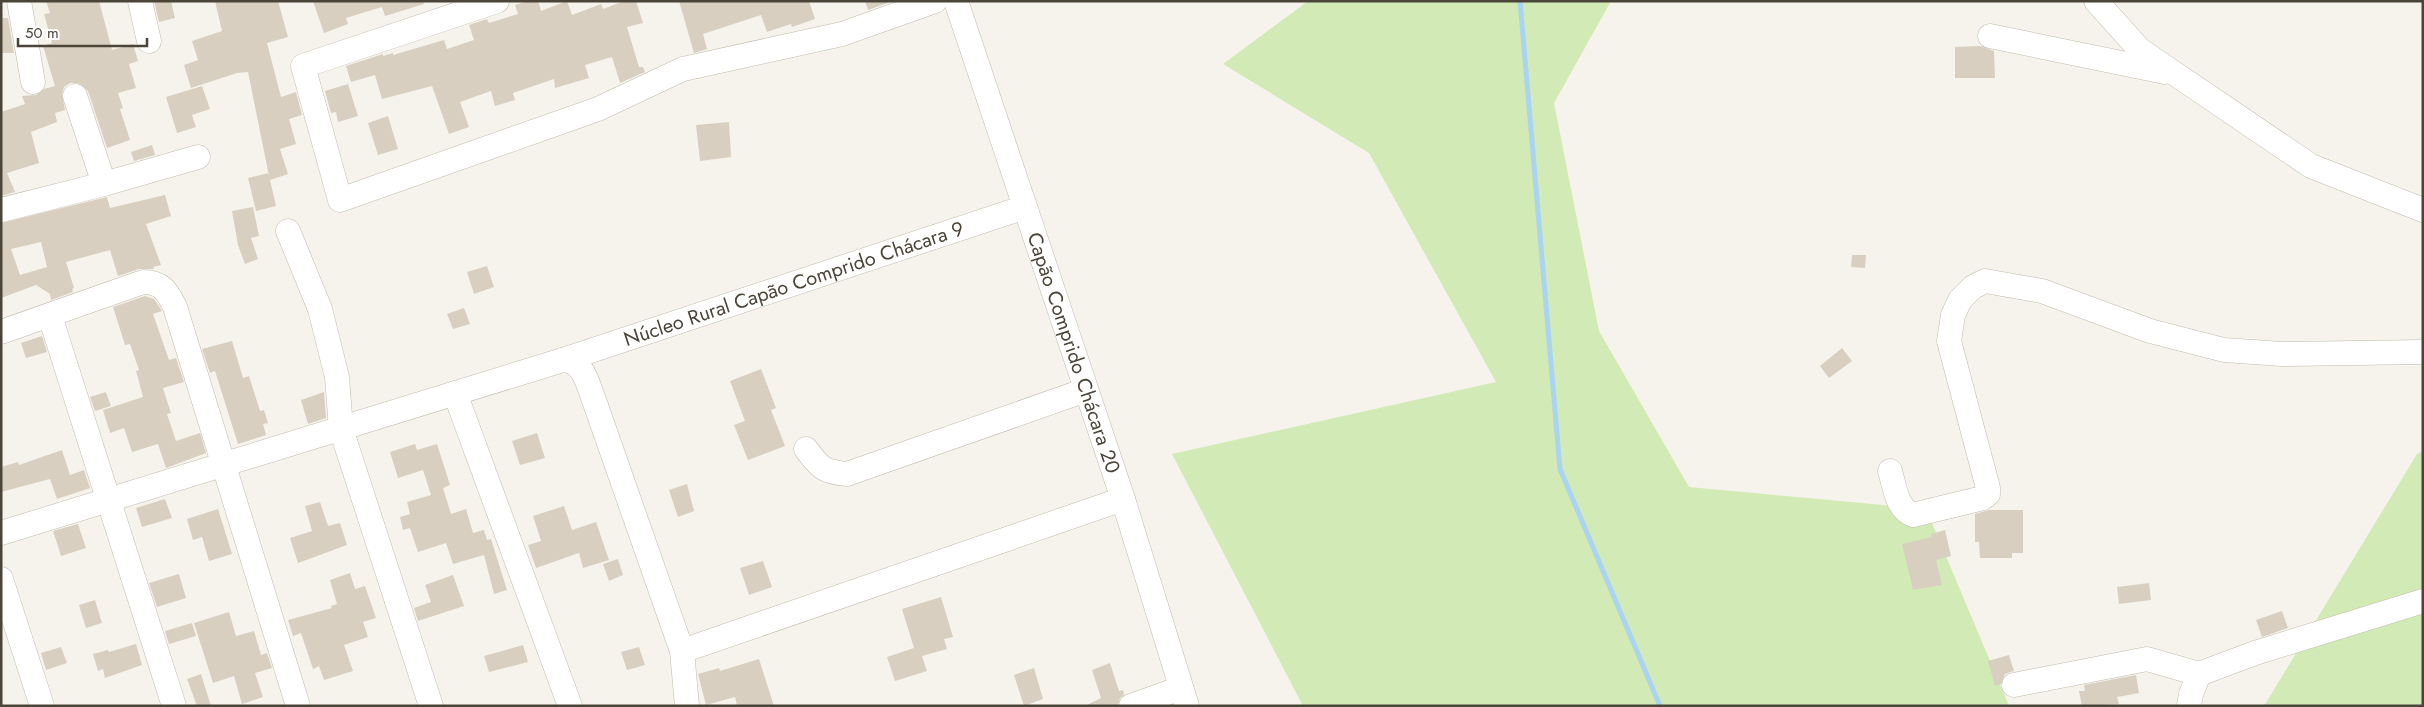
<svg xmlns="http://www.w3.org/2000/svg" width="2424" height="707" viewBox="0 0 2424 707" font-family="Jost,sans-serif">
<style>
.green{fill:#d2eab5}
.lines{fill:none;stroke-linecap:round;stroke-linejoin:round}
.stream{stroke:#a9d4f2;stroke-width:5}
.building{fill:#d8cfc1;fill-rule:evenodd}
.minor-casing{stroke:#c2bbae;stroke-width:25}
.minor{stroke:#fff;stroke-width:24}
.labels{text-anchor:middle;stroke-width:4;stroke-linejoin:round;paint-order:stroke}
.street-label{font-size:20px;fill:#4b4439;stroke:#fff}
</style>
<rect width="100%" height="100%" fill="#f6f3ec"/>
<!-- green -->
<path class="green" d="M1308,1h303l-57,102 45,228 90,156 237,22 83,197h-706l-131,-252 324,-72 -127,-229 -146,-89z
M2423,451v255h-159l153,-252z"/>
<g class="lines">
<!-- stream -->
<path class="stream" d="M1520,1l40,468 100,237"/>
</g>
<!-- building -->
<path class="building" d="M46,1h53l13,49 21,-6 5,17 -9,3 7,24 -18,5 5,15 -3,1 10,31 -23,8 -19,-57 -10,-8h-8l-6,4 -2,7 3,16 -10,3 2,9 -26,10 8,31 -32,10 8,19 -14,4v-84l24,-8 -3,-8 14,-1 8,-6 11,-3 -12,-40 9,-3 -8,-29 6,-1z
M154,1h17l4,17 -16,4z
M215,1h63l10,36 -21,6 14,54 15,-5 6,23 -13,4 7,25 -16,5 8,25 -18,6 6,26 -20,5 -8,-33 21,-5v3l-21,-104 -11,1 -46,15 -7,-23 14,-5 -6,-19 30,-10z
M313,1h110l1,3 -39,12 -3,-9 -36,11 2,6 -24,9z
M528,1h10l3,10 26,-10 5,14 29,-11 2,5 21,-8h12l7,22 -16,4 12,40h4l2,5 -25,11 -8,-26 -27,8 4,13 -34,10 -1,-9 -41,14 2,7 -20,6 -4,-15 -31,11 9,25 -20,7 -17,-48 -50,13 -7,-24 -24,7 -5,-16 37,-12v2l10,-3v2l51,-15 3,9 27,-9 -5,-15 18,-6 2,4 29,-9 -3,-9z
M679,1h130l6,18 -23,8 -1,-3 -24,8 -6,-17 -58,19 4,15 -13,4z
M865,1h28l-25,9z
M1,18h7l6,35h-13z
M1980,46l14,5 1,27h-40v-31z
M348,84l10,32 -20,6 -2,-10 -5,1 -6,-22z
M202,86l8,23 -18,6 4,12 -19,6 -11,-36z
M388,116l10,33 -20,6 -10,-32z
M729,122l2,35 -31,4 -4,-36z
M152,145l3,10 -21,6 -3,-9z
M165,195l6,21 -25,8 15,41 -8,2 1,2h-15l-21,7 -8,-26 -44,12 8,26 -2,1 1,3 -22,8 -1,-6 -14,-9 -35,13v-75l106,-26 3,11zM41,242l6,25 -27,8 -9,-26z
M253,207l6,29 -8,2 7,21 -13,5 -7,-19 -6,-34z
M1852,255h14l-1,13 -14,-1z
M487,266l7,21 -20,7 -7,-22z
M145,296l9,3 8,12 -9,3 16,46 7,-2 8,24 -21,6 8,25 -4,1 9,27 24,-8 6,20 -40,15 -8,-24 -26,8 -8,-24 -14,5 -7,-23 40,-13 -7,-26 3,-1 -9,-26 -5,1 -12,-38z
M464,308l6,16 -17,5 -6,-15z
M42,336l5,16 -21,6 -5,-15z
M232,341l11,37 6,-2 11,35 4,-1 4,13 -5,1 3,11 -28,9 -23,-73 -5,2 -8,-24z
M1842,348l10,13 -23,17 -9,-12z
M761,369l15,39 -5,2 14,36 -37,14 -14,-35 11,-4 -15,-40z
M106,392l5,14 -16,5 -5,-14z
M324,392l2,26 -18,6 -7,-24z
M537,433l8,25 -25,7 -8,-24z
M415,444l2,6 20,-6 13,41 -7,3 8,26 15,-5 7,24 11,-3 3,10 4,-1 16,51 -13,4 -10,-39 -31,9 -7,-21 -28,9 -8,-24 -7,2 -3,-13 10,-3 -3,-12 24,-7 -8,-25 -25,8 -8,-26z
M62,450l8,25 14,-5 6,18 -33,11 -7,-20 -49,13v-25l17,-5 1,3z
M687,484l7,27 -16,6 -9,-27z
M165,499l7,19 -30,9 -6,-19z
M320,502l8,24 12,-3 7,22 -49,18 -8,-25 22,-7 -7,-25z
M564,506l8,24 24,-8 13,38 -26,8 -4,-15 -43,15 -8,-23 13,-4 -8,-25z
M218,509l14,45 -23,7 -7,-24 -9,3 -6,-21z
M1989,510h34v43h-11v5h-32l-1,-16h-4v-28z
M78,524l8,24 -25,8 -8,-25z
M1945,530l6,26 -15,4 6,25 -29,5 -11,-46 30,-7 -1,-3z
M618,559l5,16 -14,6 -6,-17z
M763,561l9,26 -23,8 -9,-27z
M350,573l5,16 10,-3 11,32 -13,4 5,15 -24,8 9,26 -29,9 -5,-14 -6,3 -12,-36 -8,3 -5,-16 44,-12 -1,-2 6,-2 -7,-24z
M179,574l7,24 -29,9 -8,-24z
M453,575l11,31 -46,15 -4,-13 17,-6 -6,-17z
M2149,583l2,17 -32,4 -2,-17z
M941,597l12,40 -9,2 3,10 -25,7 5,15 -32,10 -8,-24 27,-9 -12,-39z
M95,600l7,23 -16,5 -7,-23z
M2282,611l6,17 -26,9 -6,-17z
M229,612l7,24 18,-5 7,24 6,-2 5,15 -17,5 8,24 -21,7 -8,-28 -21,7 -19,-60z
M192,623l4,13 -27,8 -4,-13z
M136,644l6,21 -37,13 -2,-9 -5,2 -5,-17 15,-4 1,2z
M523,645l5,17 -39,10 -5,-16z
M61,647l6,16 -21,7 -5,-17z
M639,647l6,18 -18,5 -6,-18z
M2009,655l5,16 -9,3 -4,10 -6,2 -7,-25z
M759,659l15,47h-37l-2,-9 -29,8 -8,-31 21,-6 1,3z
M1110,663l9,28 4,-1 1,5 -4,3 -2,8h-33l16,-8 -9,-28z
M1034,668l9,31 -19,7 -10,-31z
M201,674l10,32h-14l-10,-27z
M2136,675l3,18 -22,4 2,7 -37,2 -3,-15h6l-1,-6z"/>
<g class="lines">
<!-- minor casing -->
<g class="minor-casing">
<g id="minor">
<path d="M19,1l14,81"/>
<path d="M140,1l9,40"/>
<path d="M497,1l-194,65 37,134 258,-91 85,-40 159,-35 93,-33"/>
<path id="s1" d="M956,1l167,498 64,207"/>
<path d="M2096,1l44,49 171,116 112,44"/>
<path d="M1990,36l175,36"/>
<path d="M75,96l29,88"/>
<path d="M1,210l103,-26 94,-27"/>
<path d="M288,231l32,78 17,68 4,52 90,277"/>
<path d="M50,316l124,390"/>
<path d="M1,332l142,-50c19,0 24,9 32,25l123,399"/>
<path d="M563,360c22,1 25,26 32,43l87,248 5,55"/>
<path d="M455,393l115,313"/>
<path d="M806,449c14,19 18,23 41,25l239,-84"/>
<path d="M1890,471c5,16 6,37 23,44l70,-17 5,-4v-6l-39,-147 4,-26 7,-15 13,-13 12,-6 57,10 108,40 74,19 58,4 141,-2"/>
<path id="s2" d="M1,533l562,-173 462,-153"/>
<path d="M1,579l41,127"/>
<path d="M682,651l441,-152"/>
<path d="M2014,685l133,-26 52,15"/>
<path d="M1131,706l50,-18"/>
<path d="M2189,706l2,-12 8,-20 56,-21 168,-52"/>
</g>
</g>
<!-- minor -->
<use href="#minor" class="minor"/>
</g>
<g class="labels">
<!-- street labels -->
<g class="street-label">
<text dy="7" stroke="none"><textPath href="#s2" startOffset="831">Núcleo Rural Capão Comprido Chácara 9</textPath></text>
<text dy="7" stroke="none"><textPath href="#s1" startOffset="371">Capão Comprido Chácara 20</textPath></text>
</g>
</g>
<!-- border -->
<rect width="2424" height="707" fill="none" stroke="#4b4439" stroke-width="5"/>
<!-- scale -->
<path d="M18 38v8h129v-8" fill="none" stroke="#4b4439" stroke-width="2.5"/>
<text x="25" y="38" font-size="15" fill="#4b4439" stroke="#ffffff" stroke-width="4" paint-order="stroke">50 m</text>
</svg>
